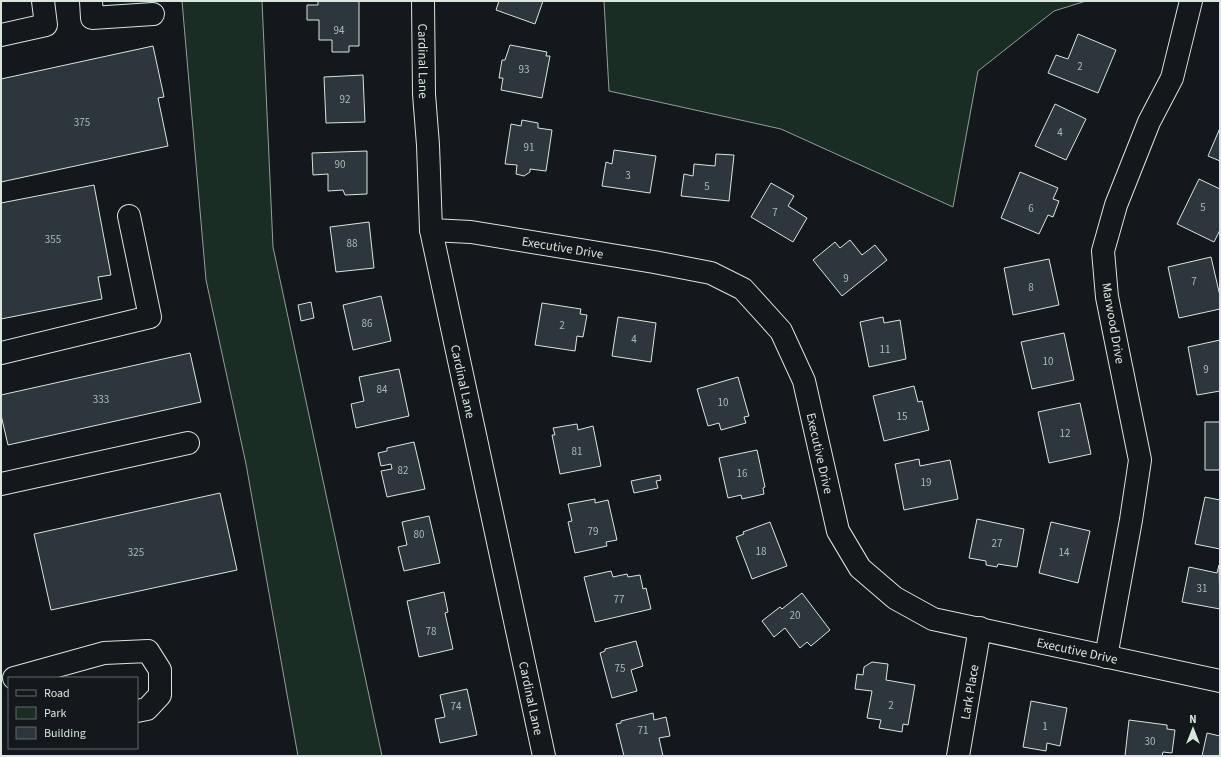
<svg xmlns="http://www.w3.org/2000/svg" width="1221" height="757" viewBox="0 0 1221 757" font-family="'Source Sans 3',sans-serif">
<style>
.green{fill:#1a2d24;stroke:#939e99}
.building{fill:#2c363c;stroke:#d8e6dc}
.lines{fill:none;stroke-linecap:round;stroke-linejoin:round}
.minor-casing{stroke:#d8e6dc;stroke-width:24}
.minor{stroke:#14181c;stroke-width:22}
.labels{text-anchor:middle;stroke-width:3;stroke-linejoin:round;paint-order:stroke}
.number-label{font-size:11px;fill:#adbab4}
.street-label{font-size:13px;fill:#d8e6dc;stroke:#14181c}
</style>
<rect width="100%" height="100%" fill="#14181c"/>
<!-- green -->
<path class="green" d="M182,1h80l11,246 109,509h-84l-52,-292 -40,-184z
M604,1h482l-32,10 -76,60 -25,136 -172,-78 -172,-38z"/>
<!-- building -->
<path class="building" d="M318,1h41v45h-10v6h-17v-12h-13v-20h-12v-15h11z
M499,1h44l-8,23 -39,-14z
M1078,34l38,16 -18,43 -50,-20 8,-18 12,4z
M510,45l37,7 -1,4h4l-8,42 -41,-8 2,-12h-4l3,-18h3z
M153,46l11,51 -6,1 10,48 -167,36v-103z
M363,75l2,47 -39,1 -2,-46z
M1055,104l31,15 -20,41 -31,-14z
M522,120l16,3v5l14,2 -6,41 -16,-2v3l-6,4 -8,-2 1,-9 -12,-1 6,-40 10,2z
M1220,128v33l-12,-5z
M614,150l42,6 -6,37 -48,-7 4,-24 6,2z
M367,151v43l-22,1 -2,-5 -15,1v-17l-15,1 -1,-22z
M716,154l18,1 -5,46 -48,-5 3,-22 9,2 1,-12 21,2z
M1020,172l38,16 -5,11 6,2 -6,16 -5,-2 -9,19 -38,-16z
M1199,179l21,10v41l-6,12 -37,-18z
M771,183l23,13 -6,10 19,12 -14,24 -42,-25z
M94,185l17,90 -13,2 4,22 -101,20v-116z
M369,222l5,46 -38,4 -6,-45z
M850,240l12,15 13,-10 12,15 -45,36 -29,-36 22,-18 5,6z
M1211,257l9,39v13l-41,9 -11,-51z
M1049,259l10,46 -46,10 -9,-47z
M381,296l10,45 -38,9 -10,-45z
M311,302l3,16 -13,3 -3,-16z
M542,303l39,6 -1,5 7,1 -4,22 -6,-1 -2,15 -40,-6z
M618,317l38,6 -5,39 -39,-6z
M883,317l1,6 16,-3 6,39 -37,8 -9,-45z
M1064,333l10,47 -42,9 -11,-47z
M1220,340v51l-23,4 -9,-48z
M190,353l11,49 -193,43 -7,-30v-20z
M399,369l10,47 -53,12 -5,-24 13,-3 -5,-24z
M738,377l11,39 -5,1 2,6 -25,7 -2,-7 -11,3 -11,-37z
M914,386l4,16 4,-1 7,29 -45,11 -11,-45z
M1080,403l11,51 -42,9 -11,-51z
M1205,422h15v48h-15z
M577,424l1,6 15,-4 8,40 -41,8 -8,-39h3l-2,-7z
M414,442l11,47 -38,8 -6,-26 11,-2 -1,-5 -10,2 -3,-13 9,-2v-3z
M757,450l8,37 -2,1 1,6 -22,5 -1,-4 -13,3 -9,-40z
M919,459l1,7 30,-6 8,39 -54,11 -9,-46z
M660,475l1,5 -5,1 2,7 -24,5 -3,-12z
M220,493l17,77 -186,40 -17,-76z
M1205,497l15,3v49l-25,-5z
M595,499v4l13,-3 9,40 -11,2 1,4 -32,7 -7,-31 4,-1 -4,-17z
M429,516l11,47 -36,8 -6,-24 9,-2 -5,-23z
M977,519l47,10 -7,38 -19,-3 -1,3 -11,-2v-4l-17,-3z
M770,522l17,44 -35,13 -16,-42 8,-3 -1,-2z
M1051,522l39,9 -12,52 -39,-10z
M1219,565l1,44 -38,-7 7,-35 28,6z
M611,571l2,6 14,-3 1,3 12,-2 3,14 3,-1 5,21 -56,13 -11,-45z
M444,592l4,20 -3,1 8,36 -34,8 -12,-56z
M802,593l28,37 -19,16 -4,-4 -7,6 -15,-20 -11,9 -12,-16 18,-14 2,2z
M636,641l7,25 -12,4 6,21 -25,7 -12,-45 5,-2v-2z
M872,662l16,2 -2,16 29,5 -7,40 -5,-1 -1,8 -23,-4 2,-8 -14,-2 5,-27 -17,-2 2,-15 6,1 1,-8z
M467,689l10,46 -37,8 -5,-24 10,-2 -5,-22z
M1031,701l36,7 -7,38 -13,-3 -1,8 -23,-4z
M653,713l1,7 12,-3 4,19 -11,2 4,18h-39l-8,-32 5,-1v-2z
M1129,720l38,5v4l8,1 -3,23 -9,-1 -1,4h-37z
M1207,733l13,3v20h-18z"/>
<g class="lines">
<!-- minor casing -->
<g class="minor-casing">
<g id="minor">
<path d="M91,1l1,17 61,-4"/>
<path id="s1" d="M423,1l1,93 4,51 3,85 113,526"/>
<path d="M1,35l45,-10 -3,-24"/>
<path id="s2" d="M431,230l40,2 183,30 57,11 32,16 38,42 23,50 34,150 22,37 35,30 38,21 287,62"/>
<path d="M1,353l149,-36 -21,-101"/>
<path d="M1,484l187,-41"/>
<path d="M1106,657l25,-137 9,-60 -33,-163 -4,-46 13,-46 33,-83 23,-44 19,-77"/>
<path d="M14,678l90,-25 44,-2 12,19v25l-13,14 -10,2"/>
<path id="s3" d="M958,756l22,-128"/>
</g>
</g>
<!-- minor -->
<use href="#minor" class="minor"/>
</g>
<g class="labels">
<!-- number labels -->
<g class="number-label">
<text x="339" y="34">94</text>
<text x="1080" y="70">2</text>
<text x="524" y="73">93</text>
<text x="345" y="103">92</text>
<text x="82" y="126">375</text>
<text x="1060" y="136">4</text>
<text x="529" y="151">91</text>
<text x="340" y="168">90</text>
<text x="628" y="179">3</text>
<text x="707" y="190">5</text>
<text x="1203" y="211">5</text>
<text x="1031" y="212">6</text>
<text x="775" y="216">7</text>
<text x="53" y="243">355</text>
<text x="352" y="247">88</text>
<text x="846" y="282">9</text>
<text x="1194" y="285">7</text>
<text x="1031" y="291">8</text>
<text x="367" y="327">86</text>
<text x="562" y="329">2</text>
<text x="634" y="343">4</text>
<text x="885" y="353">11</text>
<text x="1048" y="365">10</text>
<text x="1206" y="373">9</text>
<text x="382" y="393">84</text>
<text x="101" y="403">333</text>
<text x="723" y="406">10</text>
<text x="902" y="420">15</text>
<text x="1065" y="437">12</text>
<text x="577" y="455">81</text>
<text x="403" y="474">82</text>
<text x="742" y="477">16</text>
<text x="926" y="486">19</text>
<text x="593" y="535">79</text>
<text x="419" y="538">80</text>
<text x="997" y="547">27</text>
<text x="761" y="555">18</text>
<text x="136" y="556">325</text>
<text x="1064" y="556">14</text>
<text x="1202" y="592">31</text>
<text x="619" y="603">77</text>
<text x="795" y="619">20</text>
<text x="431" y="635">78</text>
<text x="620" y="672">75</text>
<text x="891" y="709">2</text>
<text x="456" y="710">74</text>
<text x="1045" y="730">1</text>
<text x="643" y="734">71</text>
<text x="1150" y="745">30</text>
</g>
<!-- street labels -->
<g class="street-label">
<text dy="5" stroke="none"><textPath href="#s1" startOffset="60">Cardinal Lane</textPath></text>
<text dy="5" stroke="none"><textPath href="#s2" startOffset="133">Executive Drive</textPath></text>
<text transform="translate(1114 323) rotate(80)" y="5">Marwood Drive</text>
<text dy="5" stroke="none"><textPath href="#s1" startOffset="384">Cardinal Lane</textPath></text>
<text dy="5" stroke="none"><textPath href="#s2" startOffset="505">Executive Drive</textPath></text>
<text dy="5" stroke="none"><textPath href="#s2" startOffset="865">Executive Drive</textPath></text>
<text dy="5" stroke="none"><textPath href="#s3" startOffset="65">Lark Place</textPath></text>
<text dy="5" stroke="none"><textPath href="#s1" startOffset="708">Cardinal Lane</textPath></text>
</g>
</g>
<!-- border -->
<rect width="1221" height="757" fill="none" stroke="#d8e6dc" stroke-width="4"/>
<!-- legend -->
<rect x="8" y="677" width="130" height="72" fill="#14181c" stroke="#626a69"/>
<rect x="16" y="690" width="20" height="6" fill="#14181c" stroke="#626a69"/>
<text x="44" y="697" font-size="12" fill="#d8e6dc">Road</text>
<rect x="16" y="707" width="20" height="12" fill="#1a2d24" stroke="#626a69"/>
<text x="44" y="717" font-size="12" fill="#d8e6dc">Park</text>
<rect x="16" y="727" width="20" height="12" fill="#2c363c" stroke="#626a69"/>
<text x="44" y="737" font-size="12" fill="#d8e6dc">Building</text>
<!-- north arrow -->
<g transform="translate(1193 729)" stroke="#14181c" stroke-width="3" paint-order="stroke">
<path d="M0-3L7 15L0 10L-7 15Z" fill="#d8e6dc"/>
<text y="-6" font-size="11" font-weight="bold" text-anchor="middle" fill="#d8e6dc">N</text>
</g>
</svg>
